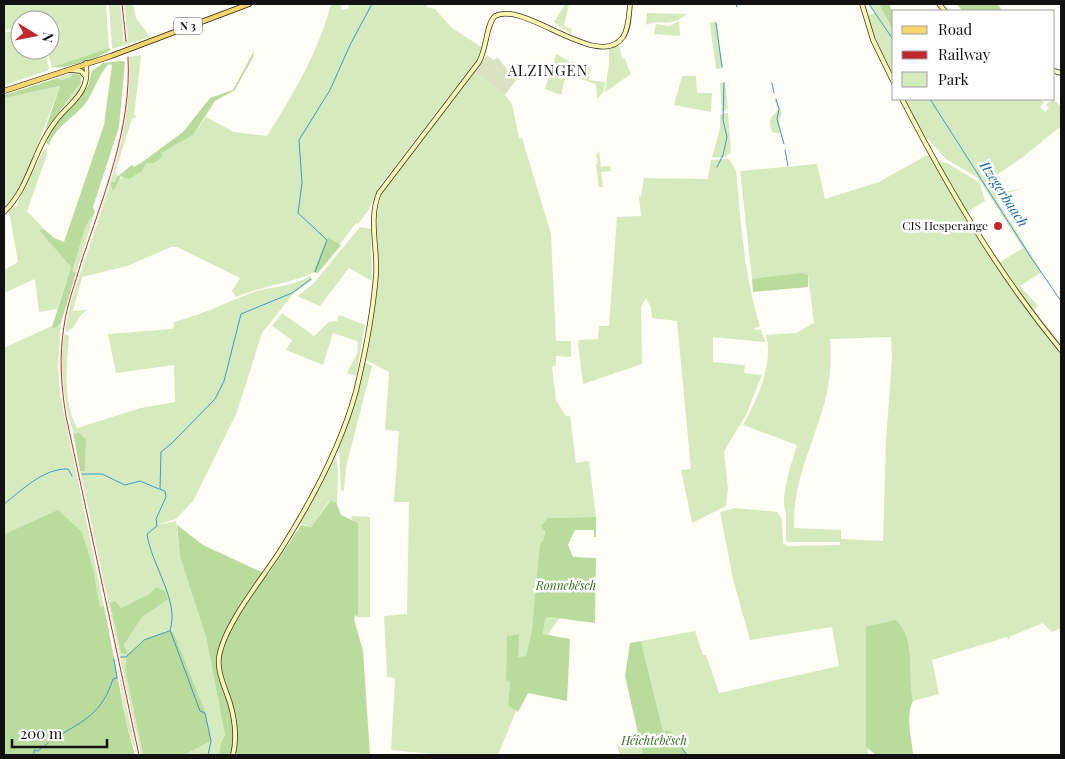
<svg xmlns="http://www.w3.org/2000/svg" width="1065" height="759" viewBox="0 0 1065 759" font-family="'Playfair Display',serif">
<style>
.green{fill:#d5ebbd;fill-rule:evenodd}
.forest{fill:#b9dc9c}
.cemetery{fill:#d9e3c4}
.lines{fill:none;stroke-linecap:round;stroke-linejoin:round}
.stream{stroke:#3f96cf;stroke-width:1}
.secondary-casing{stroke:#333;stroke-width:5.5}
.primary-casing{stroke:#222;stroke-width:6}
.secondary{stroke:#fff6b0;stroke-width:4}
.primary{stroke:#f9d66b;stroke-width:4.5}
.rail{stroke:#c4262e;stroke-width:1}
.poi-dot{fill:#c4262e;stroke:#fff;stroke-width:2}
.labels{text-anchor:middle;stroke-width:5;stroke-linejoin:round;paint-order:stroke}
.shield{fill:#fff;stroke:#585858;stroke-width:1}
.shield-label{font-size:11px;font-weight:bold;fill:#111}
.poi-label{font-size:12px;fill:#111;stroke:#fff;text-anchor:end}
.park-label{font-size:12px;font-style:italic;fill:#2f6b1f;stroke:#fff}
.water-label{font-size:14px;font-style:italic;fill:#1768a6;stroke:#fff}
.quarter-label{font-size:15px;letter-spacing:1px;fill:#111;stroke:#fff}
</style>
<rect width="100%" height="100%" fill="#fffdf5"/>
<!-- green -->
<path class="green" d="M4,4h102l3,44 -57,20 -5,-18h3v-30h-30v9l-16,1z
M109,4h11l4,38 4,-2 -4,-36h9l3,14 14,19 -38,12z
M331,4h11l-1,6 7,-1 1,-5h78v3l8,2 17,19 31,20 -6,12 -98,127 -11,24 -10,13 -2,-1 -16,21 -12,-6 -15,35c-26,11 -51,13 -77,24l-4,-6 8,-13 -63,-31h-6l-44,19 -45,11 -9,34 14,-1c-11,6 -10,20 -22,22l5,-27c24,-79 64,-164 59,-248l11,-2 1,2 -7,58 3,1 -5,3 -17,53 3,4 -6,13c8,-12 17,-19 31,-25 8,-3 12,-2 19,-7l-2,-4 33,-18 13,-18 28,15 33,4c27,-43 51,-83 64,-132z
M565,4h4l-5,22 8,3 -1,5 -17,-12z
M869,4h10l15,28v47l-15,-31 -12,-33 7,-2z
M647,13l40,1c-18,15 -26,4 -41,11z
M679,21l1,15 -26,-2 2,-10 14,2z
M716,21l7,47 -7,1 -6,-46z
M20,31v19h25l4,20 -45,15v-53z
M619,45l3,13 3,1 6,15 -26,18 4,-29v-16z
M556,54l13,7 -8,34 -16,-6z
M571,61l19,5 -1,14 16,2 -1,9 -7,8 -1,-15 -28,-9z
M76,72l6,4 -2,14 -23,25 20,-26 4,-9 -10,-3 -10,3 -3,-2 -54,17z
M475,72l30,23 7,9 7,34h3l29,96 5,107h15v16l-15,-1v10h-4l4,34 10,16h4l6,47 13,-2 7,56 -48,1 -3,10 -13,101 -6,27 -8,2 -4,-23 -6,1 -2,44h4l-2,26 8,5 -18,44h-55l-52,-5 4,-72 -8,-1 -3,-61 23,-2 2,-112h-15l5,-71 -14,-1 4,-58 -25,-13c5,-27 12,-54 14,-81 3,-31 -8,-62 7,-91z
M682,76h14l1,17h15l-1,19 -37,-7z
M725,82l3,27 -6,3 -2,-29z
M60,86l-38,100 -18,23v-111z
M904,99h136l4,4 -4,4 5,5 4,-4 -3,-3 7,-6 8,8v19l-38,31 -38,26 8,2 3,4 13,2 14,-3 -14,5 -3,5 -4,-2 -6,3 46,73 -22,14 18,20 -4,4 27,34v284l-9,4 -9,-9 -32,13 -3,4 -1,-3 -75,23 7,34 -26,7c-6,-26 4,-62 -17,-81l-30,6 2,129h-180l-4,-6 -21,-18 -22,-90 54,-10 8,24h3l13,38 120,-27 -7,-39 -82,13 -17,-61 -13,-67 15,-4 42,4 5,7 1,24 4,3 53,-1v-3h-51l-3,-2v-28c-7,-13 7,-53 11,-67l-54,-20c14,-25 31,-61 23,-90l30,-2 18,-10 -6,-48 -56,4 -12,-108 77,-7 8,35 54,-17 50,-28 6,11 5,-3 7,1 33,20 5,18 -18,11 33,50 23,-14 -45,-70 -32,-19 -18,-20h-2zM891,337l1,22 -6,81 -3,101 -42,-2v-9l-47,-2c-2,-47 21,-87 32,-131 5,-20 5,-39 4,-58z
M774,100h3l5,14 -3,6 2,12 -2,2 -7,-2c-5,-13 -1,-15 7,-23z
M726,113h2l3,40 -9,5 -10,-1 8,-29v-13z
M44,149l3,1 -1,8 -19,53 18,19h-5l31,37 -14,42 -18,3 -4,-33 -31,14v-23l14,-8 -9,-51 6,-5h3l-1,-3z
M599,151l2,16 9,-1 1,5 -10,1 2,15h-4l-3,-23h2l-1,-7h-2z
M729,159l7,12c5,52 8,105 24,155l-7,3 8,1 4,12 -52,-5v25l32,3 -1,8 18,2 -16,40 -22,36 4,38 -2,17 -34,17 -11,-53 10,-1 -14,-148 -25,-3 -1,-10 -5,-10 -5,9 1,57 -59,20 -5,-40 1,-4 19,-1 1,-13h10l8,-109 24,-1 -2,-19 2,-1 3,-18 64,1 3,-19z
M95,212l-19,61 -3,-2v-3l13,-42z
M360,227l11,2 1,52 -23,-13 -29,38 -23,-10 16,-12z
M310,276l2,4 -19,14 -31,39 -25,79 -44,89 -17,18 -20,6 20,-4 4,36 26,80 19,98 -4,7 -2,13h-35l27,-14 -5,-27 -36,-84c-24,9 -40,12 -45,40l18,85h-2l-61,-284h5c-1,-15 5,-26 -6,-37h-5c-10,-29 -15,-66 -10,-100l5,2c-2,32 -7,62 8,92l64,-20 34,-6 -1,-37 -58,8 -8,-39 65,-5 1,-7c28,-7 53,-20 80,-30 20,-6 38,-5 56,-16zM156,587l-14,30 -18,28 3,8h-6l-5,-25 -1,-27 6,7 28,-14z
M282,313l32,23 15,-14 8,-1 2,-6 26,10 -9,51 -9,-3c4,-10 14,-20 10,-32l-24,-8 -10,32 -37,-15 6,-10 -20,-14z
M61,323l-3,44 2,27 44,212 -4,2 -6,-36 -90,-37v-187l50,-23v4z
M364,362l8,4 -26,101 -2,24 -3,-1 -2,-43 12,-34z
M336,454l2,19 -1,34 -1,-5 -7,-1 -18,26 -12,-4z
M352,516l18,1v100h-12v-93l-7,-5z
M549,617l10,1 -11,17 -5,-1 2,-15z
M117,663l20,92 -10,-29z
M639,739l4,16h-23l-3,-11z"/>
<!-- forest -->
<path class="forest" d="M879,4h10l5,10v18z
M956,4h42l4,7h-39z
M109,48l2,1c-7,8 -49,21 -58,18z
M254,51l-1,6 -18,33 -20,11 -22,34 -32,18 1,4 -8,6h-8l-4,8 -13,8 -8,-3 -7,14 -2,-1 -1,-7h4l3,-6 14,-11 2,2 7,-4 42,-31 27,-34 23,-8z
M121,61l4,1 -6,65 -26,80 2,5 -9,14 -13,42v3l3,2 -15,50 -7,6 -2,-2 19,-60 -32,-37h6l9,8 10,4 40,-117 8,-60 -3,-1c-10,10 -13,22 -20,34 -10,18 -33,26 -40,47l-3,-2 11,-21 31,-36 4,-15 11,-8z
M72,74l8,1 1,8 -36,47 15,-44 -56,12v-3l54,-17 3,2 10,-3z
M328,237l13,8 -23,28 -5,-1z
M802,273l6,2v12l-55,5 -1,-13z
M72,426l2,8 5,-1 7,7 -1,31h-5z
M330,501l6,1 5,13 17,8v94l-3,-2 -1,4 9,32 7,104h-151l2,-13 4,-7 -19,-98 -26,-80 -3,-32 26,20 65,30 33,-50 10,2z
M58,510l24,22 12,40 6,35 4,-1 23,120 8,29h-131v-232l1,11z
M596,517v20h-2v-7h-19l-7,15 5,12 23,1 -1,65 -46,-6 -4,2 -2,15 27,5 -3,62 -39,-8 -10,19 -10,-6 2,-25 -4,-1 1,-44 12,-2 -1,23 8,-1 6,-27 8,-85 3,-3 2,-9 -4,-6 7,-8z
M156,587l9,4 3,8 -26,18 -18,28 4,9 16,-14 26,-10 4,4 32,80 5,27 -27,14h-41l-18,-85 2,-16 -6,-1 -11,-50 5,-2 6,7 28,-14z
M896,620c21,19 11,54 17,81 -8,15 -1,38 0,54h-37l-10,-8v-121z
M641,641l22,90h8l17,24h-45l-18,-79 5,-33z"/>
<!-- cemetery -->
<path class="cemetery" d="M487,55l6,5 5,-2 18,22 -11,15 -30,-23z"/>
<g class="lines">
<!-- stream -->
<path class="stream" d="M736,4l1,3
M869,4l25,37
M716,23l6,44
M772,83l2,10
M776,99l3,10 -2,10 7,25
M930,99l102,160 29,42
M785,150l3,16
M717,167l6,-12 4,-18 -4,-17 1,-37
M315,272l12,-32 -29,-27 4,-30 -3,-43 31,-50 20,-45 22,-41
M82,474h20l23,11 15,-4 19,8
M4,504c18,-14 40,-36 64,-35l4,7
M121,657h5l18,-17 25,-9
M53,740v-3h4c28,-17 45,-24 56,-58l4,-1 -3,-19
M678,743l9,12
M34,755v-5l4,1 10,-8
M208,755l3,-14 -6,-28 -5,-2 -30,-81c10,-28 -19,-66 -23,-96l10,-8 -1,-7 10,-22 -1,-6 -5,-2 1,-37 11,-9 43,-44 9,-18 17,-67 51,-21 19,-14"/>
<!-- secondary casing -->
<g class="secondary-casing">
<path id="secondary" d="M862,4l11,36 21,43
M939,4l6,7
M71,70l10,1 5,6
M1054,71l7,2
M902,99c46,89 95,173 159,251
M4,212c26,-25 29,-62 51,-90 8,-12 24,-22 29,-36 3,-7 3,-15 2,-23
M233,755c4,-17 2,-35 -3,-52 -5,-16 -15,-34 -10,-51 8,-32 42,-73 60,-101 31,-49 61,-104 76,-160 9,-37 17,-78 20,-116 2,-27 -8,-56 3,-82l100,-131c8,-14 7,-38 16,-46 29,-16 104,56 128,21 6,-9 6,-23 7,-33"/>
</g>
<!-- primary casing -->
<g class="primary-casing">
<path id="primary" d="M4,91l107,-35 138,-52"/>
</g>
<!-- secondary -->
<use href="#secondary" class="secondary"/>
<!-- primary -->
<use href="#primary" class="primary"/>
<!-- rail -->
<path class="rail" d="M122,4l4,37
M128,57c4,72 -25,139 -47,206 -6,21 -14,41 -17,63 -5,30 -3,60 2,90l73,339"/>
</g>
<!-- markers -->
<circle class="poi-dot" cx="998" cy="226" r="5"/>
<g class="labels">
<!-- shield labels -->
<rect class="shield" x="174" y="17.5" width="28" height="17" rx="4"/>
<g class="shield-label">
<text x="188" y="30">N 3</text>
</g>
<!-- poi labels -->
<g class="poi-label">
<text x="988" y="230">CIS Hesperange</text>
</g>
<!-- park labels -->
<g class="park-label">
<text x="566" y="590">Ronnebësch</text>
<text x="654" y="745">Héichtebësch</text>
</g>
<!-- water labels -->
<g class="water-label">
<text transform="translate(1004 194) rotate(57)" y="5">Itzegerbaach</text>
</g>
<!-- quarter labels -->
<g class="quarter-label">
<text x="548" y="76">ALZINGEN</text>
</g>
</g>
<!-- border -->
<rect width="1065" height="759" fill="none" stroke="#111111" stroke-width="10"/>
<!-- legend -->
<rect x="892" y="10" width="162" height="90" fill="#ffffff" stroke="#a0a0a0"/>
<rect x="902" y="26" width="25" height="8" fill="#f9d66b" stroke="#a0a0a0"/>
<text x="938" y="35" font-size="15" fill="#111111">Road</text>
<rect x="902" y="51" width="25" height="8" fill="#c4262e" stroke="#a0a0a0"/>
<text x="938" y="60" font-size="15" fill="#111111">Railway</text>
<rect x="902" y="72" width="25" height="15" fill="#d5ebbd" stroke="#a0a0a0"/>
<text x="938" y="85" font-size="15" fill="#111111">Park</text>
<!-- north arrow -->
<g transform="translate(35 35) rotate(100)"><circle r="24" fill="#ffffff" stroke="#a0a0a0"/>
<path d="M0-4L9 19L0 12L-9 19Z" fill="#c4262e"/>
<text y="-8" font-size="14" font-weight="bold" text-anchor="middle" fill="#111111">N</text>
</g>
<!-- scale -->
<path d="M12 739v8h95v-8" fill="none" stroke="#111111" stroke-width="2.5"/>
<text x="20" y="739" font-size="15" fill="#111111" stroke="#ffffff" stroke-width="4" paint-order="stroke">200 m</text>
</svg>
